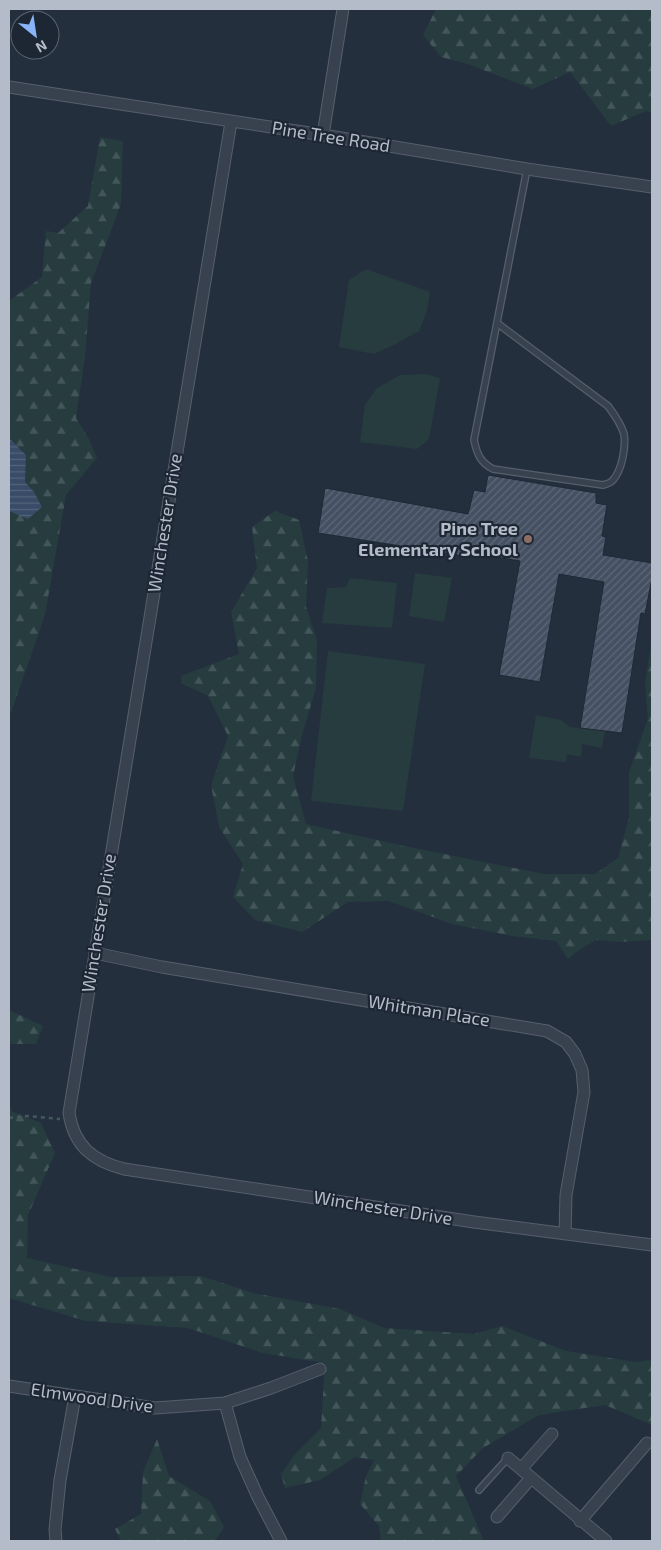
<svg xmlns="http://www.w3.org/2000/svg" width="661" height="1550" viewBox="0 0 661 1550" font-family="'Exo 2',sans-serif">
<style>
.green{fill:#263c3f}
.forest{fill:url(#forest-firs)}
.water{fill:url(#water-rules)}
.building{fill:url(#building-hatch);stroke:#1f2835}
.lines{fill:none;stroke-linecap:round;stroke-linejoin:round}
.lane-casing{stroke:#565f6c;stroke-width:8}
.street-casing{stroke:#565f6c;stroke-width:13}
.path{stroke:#44595c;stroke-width:2.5;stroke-dasharray:4 4;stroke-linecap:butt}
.lane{stroke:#38414e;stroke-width:5.5}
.street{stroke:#38414e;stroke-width:11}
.education-dot{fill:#8d6e63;stroke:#1d2633;stroke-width:2}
.labels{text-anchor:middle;stroke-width:4.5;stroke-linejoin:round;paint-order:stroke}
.street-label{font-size:18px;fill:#b4bcc9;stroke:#1d2633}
.poi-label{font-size:18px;font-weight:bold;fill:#b4bcc9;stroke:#1d2633;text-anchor:end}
</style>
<defs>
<pattern id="forest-firs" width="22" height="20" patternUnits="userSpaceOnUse" patternTransform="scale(1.25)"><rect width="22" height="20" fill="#263c3f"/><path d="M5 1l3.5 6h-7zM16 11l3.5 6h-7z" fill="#435659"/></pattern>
<pattern id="water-rules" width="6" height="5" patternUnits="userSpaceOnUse" patternTransform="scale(1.25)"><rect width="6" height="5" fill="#394c67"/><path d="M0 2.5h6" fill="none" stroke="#53647b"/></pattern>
<pattern id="building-hatch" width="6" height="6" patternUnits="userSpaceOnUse" patternTransform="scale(1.25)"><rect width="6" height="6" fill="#455162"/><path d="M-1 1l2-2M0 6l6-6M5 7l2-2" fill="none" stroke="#5d6877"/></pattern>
</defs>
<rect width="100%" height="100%" fill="#242f3e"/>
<!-- green -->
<path class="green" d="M366,269l64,23 -3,19 -8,20 -23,13 -22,10 -35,-7 10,-67z
M427,374l13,4 -11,61 -12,10 -57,-7 5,-37 12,-17 23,-13z
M415,573l37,5 -8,44 -35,-6z
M350,578l47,5 -5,45 -70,-5 5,-35 19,-1z
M328,651l97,13 -22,147 -92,-10z
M536,715l25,5 9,7 35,4 -3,17 -20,-4 -1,13 -14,-3 -1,8 -37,-4z"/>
<!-- forest -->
<path class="forest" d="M436,9h216v103l-6,-1 -35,15 -41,-54 -37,17 -65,-25 -27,-7 -18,-22z
M100,137l23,4 -2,63 -30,79 -6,73 -9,62 13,21 8,19 -31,37 -21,120 -36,103v-207l3,2 22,-21 -9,-10 1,-27 -17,-17v-137l33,-24 4,-46 12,2 30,-27z
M275,511l24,9 9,41 -2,46 11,33 -1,48 -14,47 -9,41 13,48 98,22 140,28h51l23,-16 11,-40v-46l19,-53 -3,-35 7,-46v302l-34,2 -22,-2 -20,12 -8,7 -12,-18 -44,-5 -60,-12 -63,-23 -41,1 -46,30 -47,-12 -22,-23 10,-33 -24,-37 -8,-42 17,-49 -20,-40 -27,-13v-7l58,-22 -8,-42 26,-44 -5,-41z
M9,1010l34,16 -7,18h-27z
M9,1100l2,11 30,12 14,30 -27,62 -1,43 84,19 90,-1 52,17 87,16 44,19 90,6 28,-8 64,25 69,11 17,-2v65l-47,-20 -66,10 -56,33 -27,28 28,65h-103l-2,-15 -19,-22 6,-28 8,-16 -19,-3 -35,23 -35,8 -4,-14 15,-21 25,-25 4,-65 -62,-10 -75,-25 -102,-7 -77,-23z
M157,1439l12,37 41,25 14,26 -9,14h-94l-6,-12 26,-15 2,-42z"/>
<!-- water -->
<path class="water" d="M9,438l17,17 -1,27 9,10 8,15 -14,12 -19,-8z"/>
<!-- building -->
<path class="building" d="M488,475l108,18v10l11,2 -5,31 4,1 -3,18 49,8v21l-1,-1 -6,31 -4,-1 -19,120 -42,-5 24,-146 -45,-8 -19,108 -41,-7 21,-114 -43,-7v4l-159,-25 7,-45 143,26 6,-24 11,2z"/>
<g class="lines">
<!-- lane casing -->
<g class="lane-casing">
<path id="lane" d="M497,323l111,83c6,8 13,18 16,28 2,13 -2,36 -11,46 -2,3 -6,4 -10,5l-110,-16c-13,-7 -16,-15 -19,-29l53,-271
M479,1490l29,-32"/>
</g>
<!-- street casing -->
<g class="street-casing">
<path id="street" d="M9,87l314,48 204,34 125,18
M231,122l-162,991c5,33 24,48 55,56l350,53 178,23
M323,135l20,-126
M95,953l67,14 385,64 19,11 9,12 7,16 2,22 -18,103 -1,39
M9,1386l146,22 70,-5 46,-15 49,-19
M225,1403l15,54 18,40 23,44
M508,1458l98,83
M521,1469l31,-35
M497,1517l34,-39
M580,1521l67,-78
M56,1541l-1,-11 5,-50 15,-84"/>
</g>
<!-- path -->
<path class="path" d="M9,1118l19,-2 32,3"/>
<!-- lane -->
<use href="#lane" class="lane"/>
<!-- street -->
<use href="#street" class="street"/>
</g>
<!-- markers -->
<circle class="education-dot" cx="528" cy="539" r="5"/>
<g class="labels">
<!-- street labels -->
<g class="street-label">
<text transform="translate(331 137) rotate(9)" y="6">Pine Tree Road</text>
<text transform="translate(165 523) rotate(-81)" y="6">Winchester Drive</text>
<text transform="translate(99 923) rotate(-81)" y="6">Winchester Drive</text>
<text transform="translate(429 1011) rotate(9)" y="6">Whitman Place</text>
<text transform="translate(383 1208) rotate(9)" y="6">Winchester Drive</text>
<text transform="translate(92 1398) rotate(8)" y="6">Elmwood Drive</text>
</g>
<!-- poi labels -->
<g class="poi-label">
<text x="518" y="535">Pine Tree<tspan x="518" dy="21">Elementary School</tspan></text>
</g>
</g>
<!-- border -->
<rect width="661" height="1550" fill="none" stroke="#b4bcc9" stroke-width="20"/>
<!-- north arrow -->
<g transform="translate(35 35) rotate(150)"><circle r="24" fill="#1d2633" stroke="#59626f"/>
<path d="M0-4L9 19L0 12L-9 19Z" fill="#8ab4f8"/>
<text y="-8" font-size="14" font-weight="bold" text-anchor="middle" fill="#b4bcc9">N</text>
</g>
</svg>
